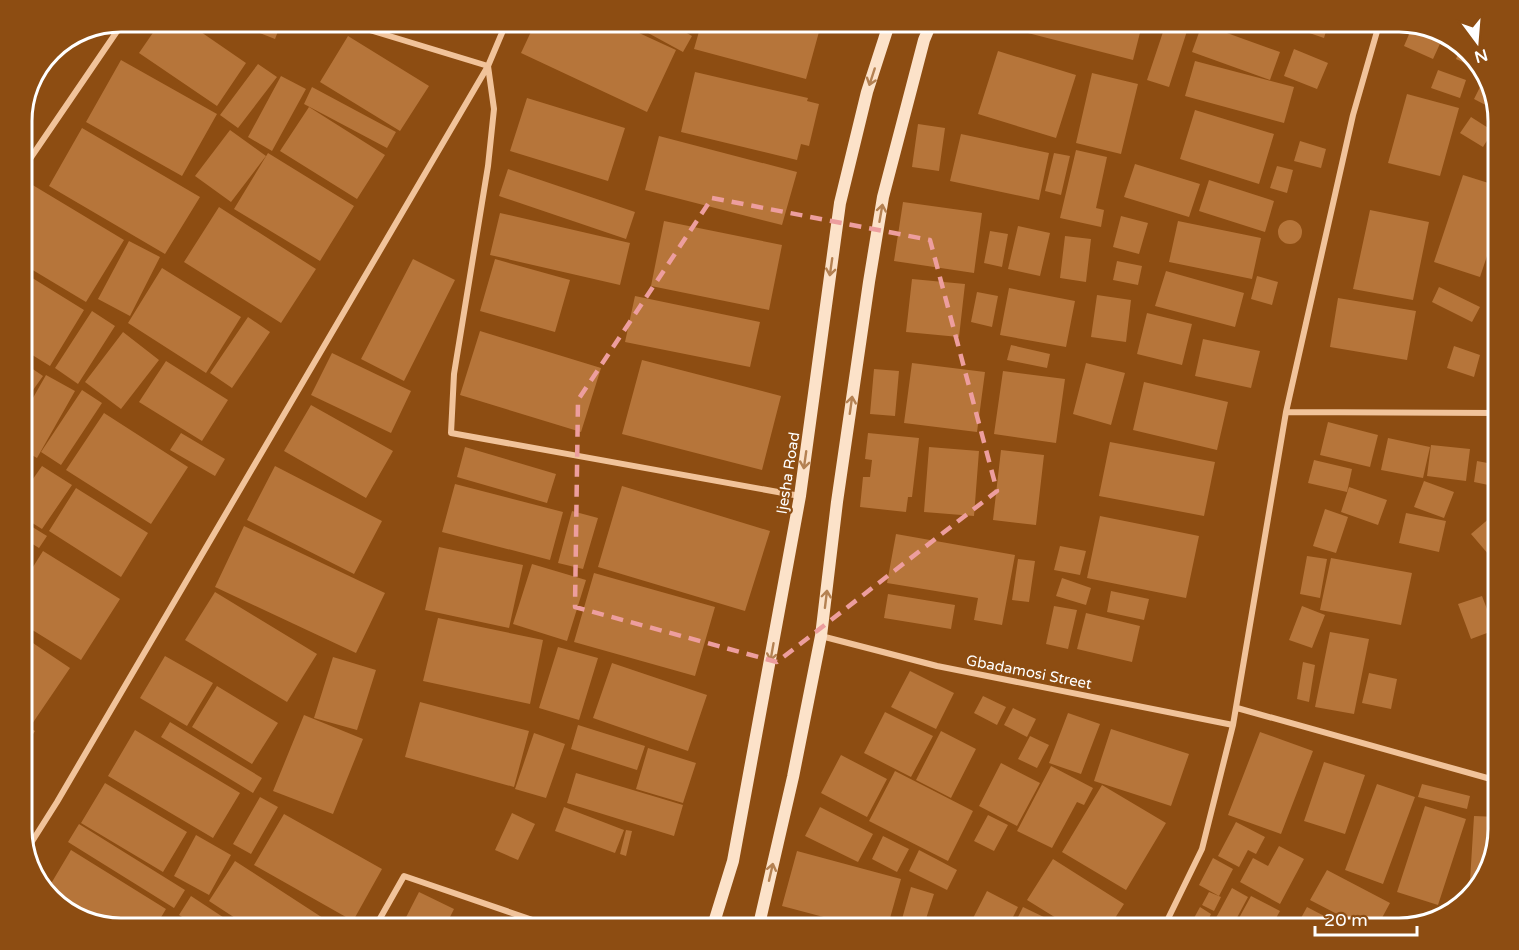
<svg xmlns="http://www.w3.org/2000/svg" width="1519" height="950" viewBox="0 0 1519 950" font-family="'Varela Round',sans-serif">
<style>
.building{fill:#b6753a}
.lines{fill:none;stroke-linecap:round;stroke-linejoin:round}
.street{stroke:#f1c39a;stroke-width:6}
.secondary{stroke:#fce2c9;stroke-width:12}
.oneway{stroke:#b48152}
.marked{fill:none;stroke:#ed9e9e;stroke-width:4.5;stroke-dasharray:12 8;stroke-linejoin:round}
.labels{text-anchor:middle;stroke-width:4.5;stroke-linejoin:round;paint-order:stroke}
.street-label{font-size:15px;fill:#fff;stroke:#8d4d12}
.rim{fill:none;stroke:#fff;stroke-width:3}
</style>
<rect width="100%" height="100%" fill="#8d4d12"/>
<!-- building -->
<path class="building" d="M161,21h24l61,42 -29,43 -78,-53z
M194,21h16l-5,8z
M229,21h53l-7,18z
M536,21h77l63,29 -29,62 -126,-59z
M626,21h40l26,15 -9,16z
M702,21h120l-16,58 -112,-30z
M1027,21h116l-10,39 -109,-28z
M1274,21h55l-5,17z
M1166,23l21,8 -18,56 -22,-7z
M1202,24l78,28 -10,28 -78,-28z
M1413,25l31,10 -11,24 -29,-13z
M348,36l81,50 -29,45 -80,-49z
M1461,46l24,25v1l-29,-13z
M1294,49l34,14 -11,26 -33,-13z
M998,51l78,24 -20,63 -78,-24z
M121,60l96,54 -35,62 -96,-54z
M1195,61l99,26 -10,36 -99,-27z
M258,64l19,13 -39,51 -18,-13z
M1438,70l28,10 -6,18 -29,-10z
M695,72l113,26 -1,3 12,3 -10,42 -8,-2 -4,16 -116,-28z
M1092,73l46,11 -17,70 -45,-11z
M281,76l25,13 -34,62 -24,-14z
M1481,85l9,4 7,22 -23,-12z
M312,87l84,45 -9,16 -83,-44z
M1407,94l52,14 -19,68 -52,-13z
M527,98l98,30 -17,53 -98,-30z
M309,107l76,48 -28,44 -77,-48z
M1195,110l79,24 -15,50 -79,-25z
M1471,117l22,14 -10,16 -23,-14z
M918,124l27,4 -6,43 -27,-4z
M82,128l118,69 -35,57 -116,-68z
M230,130l36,26 -35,46 -36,-26z
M961,134l88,19 -10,47 -89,-19z
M659,136l138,36 -15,53 -137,-35z
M1300,141l26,8 -5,19 -27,-7z
M1076,150l31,7 -11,51 8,2 -3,17 -41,-9z
M268,153l86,53 -34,55 -86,-52z
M1054,153l16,3 -9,39 -16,-4z
M1135,164l65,20 -11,33 -65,-20z
M1277,166l16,4 -6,23 -17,-5z
M508,169l127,43 -9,27 -127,-43z
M1463,175l35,11v37l-18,54 -46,-15z
M1209,180l65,21 -9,31 -66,-21z
M26,181l98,59 -38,62 -65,-39v-75z
M903,202l79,11 -8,60 -80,-12z
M219,207l97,62 -35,54 -97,-61z
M1370,210l59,12 -16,78 -60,-11z
M500,213l130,30 -10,42 -130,-30z
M1121,216l27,7 -9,31 -26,-7z
M1278 232a12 12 0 1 1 24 0a12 12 0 1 1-24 0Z
M664,221l118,24 -13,65 -118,-24z
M1178,221l83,17 -9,41 -83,-17z
M1018,226l32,7 -10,43 -32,-7z
M990,231l18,3 -6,33 -18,-4z
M1065,236l26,3 -5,43 -26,-4z
M129,241l31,16 -30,59 -32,-17z
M413,259l42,21 -51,101 -43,-22z
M495,259l75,21 -15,52 -75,-21z
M1117,261l25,5 -4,19 -25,-5z
M162,268l79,49 -35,56 -78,-50z
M21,271l63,39 -34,56 -29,-18z
M1166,271l78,22 -9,34 -80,-21z
M1257,276l21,6 -6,23 -21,-6z
M912,279l53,5 -6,53 -53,-5z
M1439,287l41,20 -8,15 -40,-20z
M1009,288l66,13 -9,46 -66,-12z
M977,292l21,4 -6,31 -21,-5z
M1097,295l34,5 -5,42 -35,-5z
M635,296l125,26 -10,45 -125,-25z
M1338,298l78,13 -9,49 -77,-13z
M92,311l23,15 -37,58 -23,-16z
M1147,313l45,11 -10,41 -45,-11z
M248,317l22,15 -38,56 -22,-15z
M480,331l121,37 -20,64 -121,-37z
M123,332l36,28 -38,49 -36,-27z
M1203,339l57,12 -9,37 -56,-12z
M1011,345l39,9 -3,14 -40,-8z
M1454,346l26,9 -6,22 -27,-9z
M332,353l79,38 -20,42 -80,-38z
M642,360l139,36 -19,74 -140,-36z
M21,361l22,15 -22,31z
M166,361l62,39 -26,41 -63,-39z
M912,363l73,9 -8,60 -73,-9z
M1086,363l39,10 -14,52 -38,-11z
M874,369l25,2 -4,45 -25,-2z
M1003,371l62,8 -9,64 -62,-9z
M46,375l29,16 -38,67 -16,-9v-30z
M1144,382l84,20 -11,48 -84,-20z
M82,390l20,13 -41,62 -20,-13z
M311,405l82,46 -27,47 -82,-47z
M104,413l84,54 -37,57 -85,-54z
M1328,422l50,13 -8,32 -50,-12z
M181,433l44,26 -10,17 -45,-26z
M868,433l51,5 -7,59h-4l-2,15 -46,-5 3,-30h7l2,-17 -7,-1z
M1388,438l42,9 -7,31 -42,-8z
M1110,442l105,20 -11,54 -105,-20z
M1431,445l39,4 -4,32 -39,-5z
M465,447l91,27 -9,29 -90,-26z
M929,447l50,4 -5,65 -50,-4z
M1001,450l43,5 -8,70 -43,-5z
M1314,460l38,9 -5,23 -39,-9z
M1477,461l21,4v22l-24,-5z
M42,466l30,19 -30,44 -21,-13v-20z
M275,466l107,55 -28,53 -107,-54z
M1424,481l30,11 -10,26 -30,-11z
M455,484l108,28 -13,48 -108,-28z
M622,486l148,45 -25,80 -147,-44z
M1349,487l38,13 -9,25 -37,-13z
M76,488l72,45 -27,44 -72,-46z
M1325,509l23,8 -12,36 -23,-7z
M572,511l26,7 -15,51 -25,-6z
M1498,511v49l-3,2 -24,-28z
M1406,513l40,8 -7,31 -40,-9z
M1100,516l99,20 -13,62 -99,-20z
M21,520l26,16 -8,12 -18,-11z
M244,526l141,67 -29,60 -141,-66z
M896,534l119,21 -13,70 -28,-5 4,-22 -91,-15z
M1060,546l26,5 -6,24 -26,-5z
M439,547l84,18 -14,63 -84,-18z
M43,551l77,48 -39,61 -60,-37v-37z
M1307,556l20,3 -7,39 -20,-4z
M1331,558l81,15 -11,52 -81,-15z
M1018,559l17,2 -6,41 -17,-2z
M532,564l54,16 -19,61 -54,-17z
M594,573l121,34 -20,69 -121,-34z
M1062,578l29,10 -5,17 -30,-9z
M1498,585v22h-1l-6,-20z
M1111,591l38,8 -5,21 -37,-8z
M215,592l102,62 -30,48 -102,-62z
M888,594l67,11 -4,24 -67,-11z
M1482,596l13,34 -24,9 -13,-35z
M1054,606l23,4 -9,39 -22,-5z
M1302,606l23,9 -13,33 -23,-8z
M1086,613l54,13 -8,36 -55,-13z
M438,618l105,22 -13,64 -107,-23z
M1330,632l39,7 -15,75 -39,-7z
M21,635l49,33 -38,56 -11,-7z
M558,647l40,11 -19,62 -40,-12z
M165,656l48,27 -26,43 -47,-28z
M333,657l43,13 -19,60 -43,-12z
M1303,662l12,3 -6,37 -12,-3z
M612,663l95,32 -19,56 -95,-33z
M910,671l44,22 -18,36 -45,-22z
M1369,673l28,6 -6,30 -29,-6z
M217,686l61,37 -26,41 -60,-37z
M983,696l23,11 -9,18 -23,-12z
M420,702l109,29 -15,56 -109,-30z
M1013,708l23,11 -9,18 -23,-12z
M885,712l48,24 -22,41 -47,-24z
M1068,713l32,11 -19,50 -32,-11z
M304,715l59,24 -30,75 -60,-23z
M170,722l92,56 -9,15 -92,-56z
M21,723l14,8 -14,22z
M578,725l67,21 -8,24 -66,-21z
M1111,729l78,25 -18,52 -77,-25z
M135,730l105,63 -27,45 -105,-62z
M941,731l35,18 -25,49 -35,-18z
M1260,732l53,19 -32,83 -53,-19z
M534,733l31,11 -19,54 -31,-9z
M1030,736l19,9 -12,23 -19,-9z
M648,748l48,15 -13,40 -47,-14z
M841,755l46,24 -20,38 -46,-24z
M1324,762l41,13 -20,59 -41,-13z
M1001,763l39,20 -23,43 -38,-20z
M1051,766l42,22 -9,17 -7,-3 -25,46 -35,-17z
M895,771l78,40 -25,50 -79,-40z
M576,773l107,32 -9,31 -107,-33z
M105,783l82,49 -24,40 -82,-49z
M1377,784l38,13 -32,87 -38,-14z
M1422,784l48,12 -3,13 -49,-12z
M1102,785l64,38 -40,67 -64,-38z
M260,797l18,10 -27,47 -18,-10z
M1425,806l41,13 -28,86 -41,-13z
M564,807l60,23 -9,23 -60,-22z
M820,807l53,27 -15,28 -53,-26z
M512,813l23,11 -17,36 -23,-10z
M284,814l98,55 -29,52 -99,-56z
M988,815l20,10 -14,26 -20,-10z
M1474,816l24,1v13l-17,55 -12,12z
M1236,822l29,15 -9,17 -8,-4 -9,17 -21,-11z
M79,824l106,66 -11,18 -106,-66z
M626,830l6,1 -6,25 -6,-2z
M196,835l35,20 -22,40 -35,-19z
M883,836l26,13 -12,23 -25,-13z
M1279,846l25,13 -24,45 -40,-22 13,-24 15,8z
M71,850l95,59 -12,20h-34l-55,-17 -19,-20z
M919,850l38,20 -10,20 -38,-19z
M797,851l104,28 -14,50h-18l-87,-23z
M1213,858l20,11 -14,27 -20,-11z
M1053,859l71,45 -16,25h-34l-47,-29z
M235,861l91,59 -6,9h-68l-43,-28z
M1327,870l63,33 -14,26h-10l-56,-29z
M911,887l23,7 -10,31 -22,-6z
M1232,888l16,9 -17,32h-21z
M987,891l31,16 -11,22h-28l-9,-5z
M419,892l35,17 -10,20h-44z
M1209,892l12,5 -7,14 -12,-6z
M191,896l50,33h-40l-22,-14z
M1251,896l29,15 -10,18h-37z
M1023,907l27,13 -5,9h-19l-11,-6z
M1200,907l11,7 -7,15h-16z
M1307,907l42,22h-54z"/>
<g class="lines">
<!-- street -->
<path class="street" d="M340,21l148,45 6,43 -6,57 -34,208 -3,59 349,63
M21,172l103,-151
M1286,412l212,1
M821,636l116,30 296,59
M1237,708l261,73
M26,851l31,-49 431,-736 19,-45
M374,929l30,-53 155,53
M1163,929l39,-80 31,-124 53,-313 67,-297 27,-94"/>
<!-- secondary -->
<path class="secondary" d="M712,929l21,-68 67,-365 40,-293 27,-111 23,-71
M758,929l35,-152 28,-141 16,-134 32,-220 14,-85 41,-157 8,-19"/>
</g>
<!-- one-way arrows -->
<defs><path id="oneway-shaft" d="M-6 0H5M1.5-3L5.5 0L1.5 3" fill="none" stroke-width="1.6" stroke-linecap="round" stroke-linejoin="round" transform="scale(1.5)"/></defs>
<g class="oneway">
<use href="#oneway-shaft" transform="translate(872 77) rotate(108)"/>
<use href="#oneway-shaft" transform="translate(881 213) rotate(-80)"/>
<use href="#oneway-shaft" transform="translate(831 267) rotate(98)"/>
<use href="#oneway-shaft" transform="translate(851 405) rotate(-82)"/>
<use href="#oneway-shaft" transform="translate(805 460) rotate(98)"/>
<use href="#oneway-shaft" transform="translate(826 599) rotate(-83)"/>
<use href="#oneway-shaft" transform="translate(772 652) rotate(100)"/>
<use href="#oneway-shaft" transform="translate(771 872) rotate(-77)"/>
</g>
<!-- marked area -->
<path class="marked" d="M712,198l218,42 67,251 -220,171 -202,-55 3,-207z"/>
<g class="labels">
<!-- street labels -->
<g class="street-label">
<text transform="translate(788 473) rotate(-81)" y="5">Ijesha Road</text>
<text transform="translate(1029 672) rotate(11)" y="5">Gbadamosi Street</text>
</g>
</g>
<!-- crop -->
<path d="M0 0H1519V950H0ZM121 32H1399A89 89 0 0 1 1488 121V829A89 89 0 0 1 1399 918H121A89 89 0 0 1 32 829V121A89 89 0 0 1 121 32Z" fill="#8d4d12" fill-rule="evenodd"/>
<path class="rim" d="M121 32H1399A89 89 0 0 1 1488 121V829A89 89 0 0 1 1399 918H121A89 89 0 0 1 32 829V121A89 89 0 0 1 121 32Z"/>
<!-- north arrow -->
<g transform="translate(1477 42) rotate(164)" stroke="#8d4d12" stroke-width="4.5" paint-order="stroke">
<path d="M0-4.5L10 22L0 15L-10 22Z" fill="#ffffff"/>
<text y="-9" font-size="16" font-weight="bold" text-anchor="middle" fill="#ffffff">N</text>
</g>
<!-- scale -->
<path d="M1315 926v9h102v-9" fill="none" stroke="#ffffff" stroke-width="3"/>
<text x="1324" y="926" font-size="18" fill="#ffffff" stroke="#8d4d12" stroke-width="4.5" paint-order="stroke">20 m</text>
</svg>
